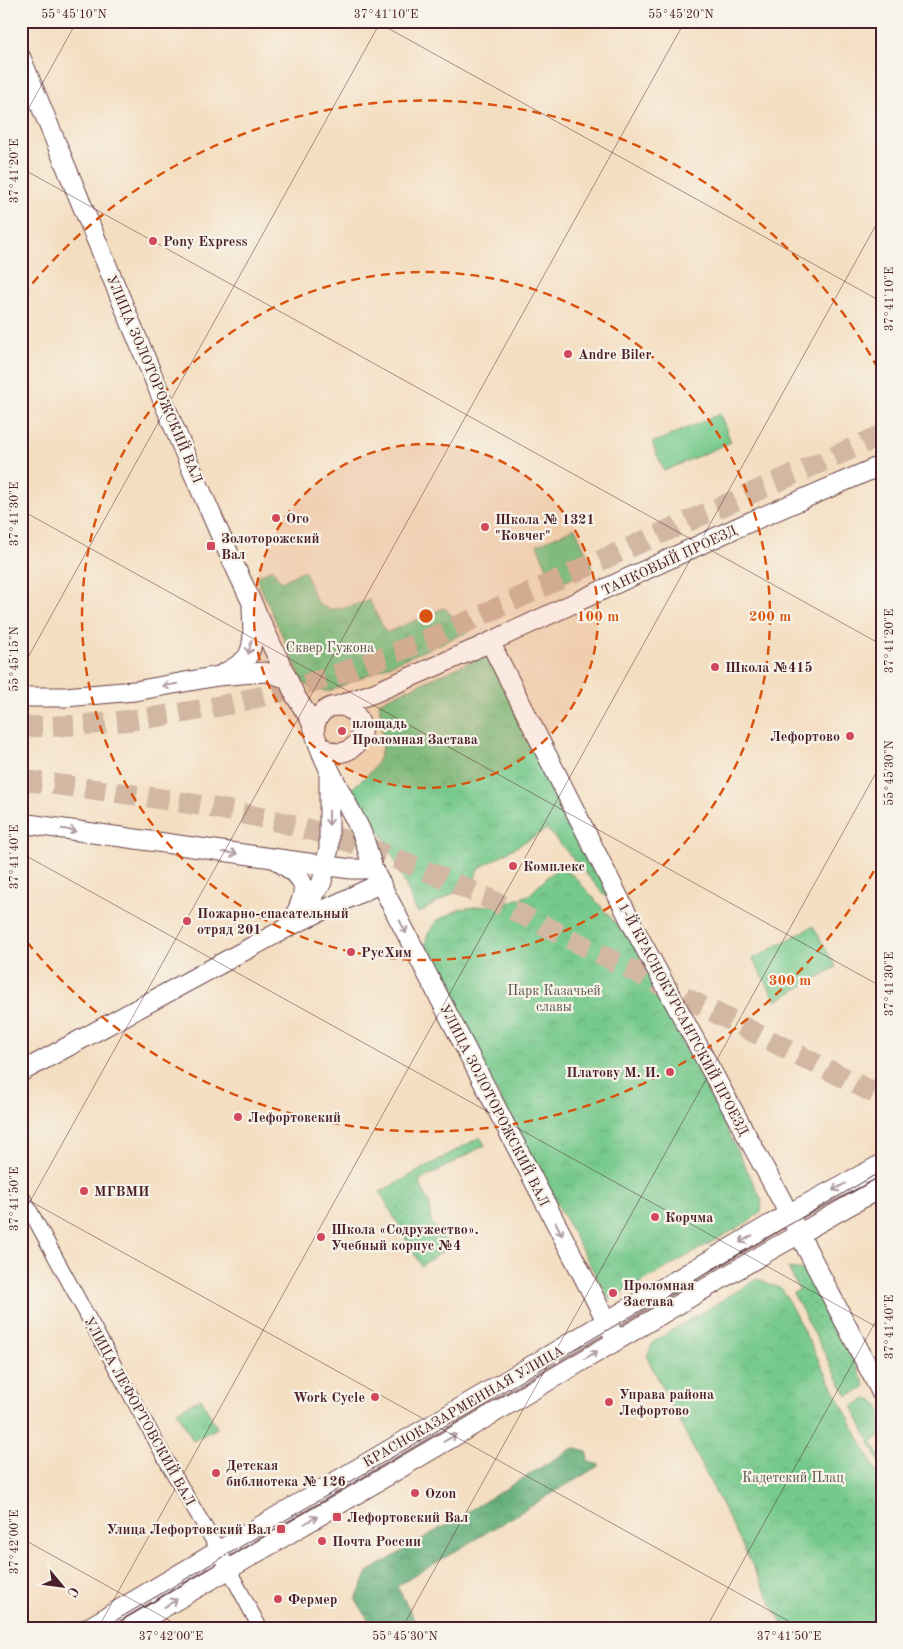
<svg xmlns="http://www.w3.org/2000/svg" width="903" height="1649" viewBox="0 0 903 1649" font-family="'Old Standard TT',serif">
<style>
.grass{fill:url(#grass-dots);stroke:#60745c}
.forest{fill:url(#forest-crowns);stroke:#556652}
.park{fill:url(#park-crowns);stroke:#60745c}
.pitch{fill:#76c98c;stroke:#60745c}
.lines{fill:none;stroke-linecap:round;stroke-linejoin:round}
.primary-tunnel{stroke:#d2b8a3;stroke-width:21;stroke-dasharray:21 11;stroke-linecap:butt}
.street-casing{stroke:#643c42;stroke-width:16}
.secondary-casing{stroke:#643c42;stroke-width:21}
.street{stroke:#fff;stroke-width:14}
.secondary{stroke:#fff;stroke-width:19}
.tram{stroke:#4a1f2b;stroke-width:1}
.oneway{stroke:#ae9aa0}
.ticks{fill:none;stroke:#4a1f2b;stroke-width:1;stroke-opacity:0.45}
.ring{fill:none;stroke:#d8530f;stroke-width:2.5;stroke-dasharray:9 6}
.poi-dot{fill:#d1495b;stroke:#f7f3e8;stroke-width:2}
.labels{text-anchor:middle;stroke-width:4.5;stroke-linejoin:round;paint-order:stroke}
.poi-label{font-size:14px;font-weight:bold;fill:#4a1f2b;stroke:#f7f3e8;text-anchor:start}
.street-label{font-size:14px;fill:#4a1f2b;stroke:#f7f3e8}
.park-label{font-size:14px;fill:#575248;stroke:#f7f3e8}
.centre{fill:#d8530f;stroke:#f7f3e8;stroke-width:2.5}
.ring-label{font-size:15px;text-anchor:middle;font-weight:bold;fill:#d8530f;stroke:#f7f3e8;stroke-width:4.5;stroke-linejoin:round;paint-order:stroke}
.neatline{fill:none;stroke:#4a1f2b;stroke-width:2}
.ticks-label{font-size:12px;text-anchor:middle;fill:#4a1f2b}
</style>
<defs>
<pattern id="grass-dots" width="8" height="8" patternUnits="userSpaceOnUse" patternTransform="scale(1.25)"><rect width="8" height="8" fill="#76c98c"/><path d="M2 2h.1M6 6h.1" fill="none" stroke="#68ac79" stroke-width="1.8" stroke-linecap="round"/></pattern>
<pattern id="forest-crowns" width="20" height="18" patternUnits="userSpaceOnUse" patternTransform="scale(1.25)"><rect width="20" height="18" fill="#60ad78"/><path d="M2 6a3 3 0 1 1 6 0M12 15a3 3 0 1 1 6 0" fill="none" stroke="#518c63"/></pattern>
<pattern id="park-crowns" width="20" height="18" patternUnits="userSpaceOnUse" patternTransform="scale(1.25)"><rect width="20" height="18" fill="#76c98c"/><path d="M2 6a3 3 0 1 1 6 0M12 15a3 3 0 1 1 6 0" fill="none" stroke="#68ac79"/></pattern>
</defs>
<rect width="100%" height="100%" fill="#f7f3e8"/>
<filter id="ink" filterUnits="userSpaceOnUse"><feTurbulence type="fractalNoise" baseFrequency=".02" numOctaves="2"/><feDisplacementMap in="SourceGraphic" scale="10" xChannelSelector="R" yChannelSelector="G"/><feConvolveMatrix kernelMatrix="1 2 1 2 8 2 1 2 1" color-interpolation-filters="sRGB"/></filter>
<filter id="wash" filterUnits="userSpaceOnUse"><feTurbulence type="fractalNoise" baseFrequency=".0096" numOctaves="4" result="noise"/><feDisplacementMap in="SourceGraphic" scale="20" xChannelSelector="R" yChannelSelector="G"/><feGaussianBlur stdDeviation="1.12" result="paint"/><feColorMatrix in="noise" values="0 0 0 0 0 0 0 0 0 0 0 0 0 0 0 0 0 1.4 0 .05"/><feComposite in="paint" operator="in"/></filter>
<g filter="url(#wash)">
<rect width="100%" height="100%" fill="#f4dec1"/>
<!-- grass -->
<path class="grass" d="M480,1137l5,8 -66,36 11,24 1,18 20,23 -30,20 -41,-74z
M788,1268l18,2 3,2 55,110 1,4 -3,3 -15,7 -54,-103 6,-3z
M867,1399c18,2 15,24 15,36l-10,6 10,20v6l-30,-61z"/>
<!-- forest -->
<path class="forest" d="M573,1448l14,4 1,10 12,3 -203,121 22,42h-46l-17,-29 12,-27z"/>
<!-- park -->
<path class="park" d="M272,569l9,13 23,-12c4,8 9,29 15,34 13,11 37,1 50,-4l17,33 58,-25 26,23 -141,60c-10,0 -16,-2 -25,-7l-48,-107z
M486,655l3,2 124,244 -5,-2 -61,-70 -69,40 -4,12 -55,32 -2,-1 -30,-70 -19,-23 -17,-30c7,-6 15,-12 21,-19 16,-18 9,-45 7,-68z
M558,867l16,9 60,68 128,256 -1,11 -10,9 -142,80 -181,-335 -3,-15 2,-14 9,-15 24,-12 46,-6 23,-8z
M757,1279l25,10 100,193v146h-98l-137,-271 6,-15z
M201,1398l16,30 -24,13 -16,-30z"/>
<!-- pitch -->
<path class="pitch" d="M720,414l11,28 -67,29 -12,-28z
M575,528l18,41 -38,17 -18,-41z
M813,926l23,41 -60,34 -23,-42z"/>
</g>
<g filter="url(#ink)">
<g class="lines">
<!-- primary-tunnel -->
<path class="primary-tunnel" d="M21,727c102,-1 203,-17 299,-47 88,-28 171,-70 255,-108 102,-46 204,-91 307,-137
M21,780c108,14 216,26 320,59 93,30 180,75 267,119 91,47 183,93 274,139"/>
<!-- street casing -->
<g class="street-casing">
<path id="street" d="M21,1194l151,277 47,80 41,77"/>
</g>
<!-- secondary casing -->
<g class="secondary-casing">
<path id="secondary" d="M21,58l167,403 35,80 73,156 14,22 5,12
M490,642l143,284 147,271 102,197
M221,675c9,-5 20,-10 26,-18 9,-13 5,-36 5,-50
M21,697h44l70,-6 83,-15 46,-4 6,1 18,6
M337,706l37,-13 101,-44 261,-121 146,-63
M318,743c22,25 57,-3 38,-28 -4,-6 -12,-9 -20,-9 -13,1 -23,14 -21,27 1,6 4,12 6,18 11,27 26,52 39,78 6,13 9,27 13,40l239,463
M21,823l330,46h22
M278,861c24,17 33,21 18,52
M294,920l19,-23 9,-15 7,-34v-75
M21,1072l271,-147 89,-42
M88,1628l700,-414 94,-50
M129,1628l638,-376 115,-65"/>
</g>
<!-- street -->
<use href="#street" class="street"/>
<!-- secondary -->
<use href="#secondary" class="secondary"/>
<!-- tram -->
<path class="tram" d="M103,1628l501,-296 278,-161"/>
</g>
<!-- one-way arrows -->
<defs><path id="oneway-shaft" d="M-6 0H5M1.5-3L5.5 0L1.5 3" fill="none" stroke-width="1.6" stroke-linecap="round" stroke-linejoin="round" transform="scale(1.25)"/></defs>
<g class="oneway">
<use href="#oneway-shaft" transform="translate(250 647) rotate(104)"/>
<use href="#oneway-shaft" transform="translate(170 685) rotate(170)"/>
<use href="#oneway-shaft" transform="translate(329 818) rotate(90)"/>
<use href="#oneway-shaft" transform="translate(69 830) rotate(9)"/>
<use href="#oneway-shaft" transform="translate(230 853) rotate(8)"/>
<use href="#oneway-shaft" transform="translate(403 927) rotate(63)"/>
<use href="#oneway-shaft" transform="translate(839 1187) rotate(151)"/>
<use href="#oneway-shaft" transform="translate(559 1229) rotate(63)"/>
<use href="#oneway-shaft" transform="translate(746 1239) rotate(150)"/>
<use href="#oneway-shaft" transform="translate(591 1355) rotate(-30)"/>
<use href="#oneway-shaft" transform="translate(450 1438) rotate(-31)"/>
<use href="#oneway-shaft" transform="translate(311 1520) rotate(-30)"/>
<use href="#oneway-shaft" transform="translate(171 1603) rotate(-31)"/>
</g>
</g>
<!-- ticks -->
<path class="ticks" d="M375,21l507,281M21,122l56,-101M21,168l861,477M21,510l861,477M21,670l360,-649M21,853l861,477M21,1196l780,432M21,1218l664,-1197M21,1538l162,90M98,1628l784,-1414M402,1628l480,-866M706,1628l176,-318"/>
<!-- distance rings -->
<circle cx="426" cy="616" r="172" fill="#d8530f" fill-opacity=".12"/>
<g class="ring">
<circle cx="426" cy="616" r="172"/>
<circle cx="426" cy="616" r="344"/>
<path d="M881 858A515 515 0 0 1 23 937M23 295A515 515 0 0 1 881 374"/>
</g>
<!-- markers -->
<g class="poi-dot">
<circle cx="153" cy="241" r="5"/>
<circle cx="568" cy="354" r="5"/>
<circle cx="276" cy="518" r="5"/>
<circle cx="485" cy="527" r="5"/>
<rect x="206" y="541" width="10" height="10" rx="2.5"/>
<circle cx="715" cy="667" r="5"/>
<circle cx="342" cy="731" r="5"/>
<circle cx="850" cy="736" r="5"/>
<circle cx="513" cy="866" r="5"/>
<circle cx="187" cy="921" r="5"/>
<circle cx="351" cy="952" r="5"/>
<circle cx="670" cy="1072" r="5"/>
<circle cx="238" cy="1117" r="5"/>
<circle cx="84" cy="1191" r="5"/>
<circle cx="655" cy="1217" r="5"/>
<circle cx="321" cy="1237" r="5"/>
<circle cx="613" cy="1293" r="5"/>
<circle cx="375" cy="1397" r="5"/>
<circle cx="609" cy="1402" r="5"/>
<circle cx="216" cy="1473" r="5"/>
<circle cx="415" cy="1493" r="5"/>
<rect x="332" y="1512" width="10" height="10" rx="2.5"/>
<rect x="276" y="1524" width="10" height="10" rx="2.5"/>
<circle cx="322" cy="1541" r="5"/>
<circle cx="278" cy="1599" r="5"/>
</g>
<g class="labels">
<!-- poi labels -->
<g class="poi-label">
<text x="163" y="246">Pony Express</text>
<text x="578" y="359">Andre Biler</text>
<text x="286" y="523">Ого</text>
<text x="495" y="524">Школа № 1321<tspan x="495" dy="16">"Ковчег"</tspan></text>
<text x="221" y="543">Золоторожский<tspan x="221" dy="16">Вал</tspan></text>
<text x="725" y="672">Школа №415</text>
<text x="352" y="728">площадь<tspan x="352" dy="16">Проломная Застава</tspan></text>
<text x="840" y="741" text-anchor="end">Лефортово</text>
<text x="523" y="871">Комплекс</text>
<text x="197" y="918">Пожарно-спасательный<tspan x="197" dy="16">отряд 201</tspan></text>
<text x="361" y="957">РусХим</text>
<text x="660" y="1077" text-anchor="end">Платову М. И.</text>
<text x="248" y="1122">Лефортовский</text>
<text x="94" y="1196">МГВМИ</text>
<text x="665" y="1222">Корчма</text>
<text x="331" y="1234">Школа «Содружество».<tspan x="331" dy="16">Учебный корпус №4</tspan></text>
<text x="623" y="1290">Проломная<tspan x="623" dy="16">Застава</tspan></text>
<text x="619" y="1399">Управа района<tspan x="619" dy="16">Лефортово</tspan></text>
<text x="365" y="1402" text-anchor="end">Work Cycle</text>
<text x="226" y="1470">Детская<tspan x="226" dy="16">библиотека № 126</tspan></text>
<text x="425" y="1498">Ozon</text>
<text x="347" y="1522">Лефортовский Вал</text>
<text x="271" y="1534" text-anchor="end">Улица Лефортовский Вал</text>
<text x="332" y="1546">Почта России</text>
<text x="288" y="1604">Фермер</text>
</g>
<!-- street labels -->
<g class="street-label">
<text transform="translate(155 379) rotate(67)" y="5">УЛИЦА ЗОЛОТОРОЖСКИЙ ВАЛ</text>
<text transform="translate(669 560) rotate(-25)" y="5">ТАНКОВЫЙ ПРОЕЗД</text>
<text transform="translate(684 1019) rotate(62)" y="5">1-Й КРАСНОКУРСАНТСКИЙ ПРОЕЗД</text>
<text transform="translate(495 1105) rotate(63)" y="5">УЛИЦА ЗОЛОТОРОЖСКИЙ ВАЛ</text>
<text transform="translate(463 1406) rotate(-30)" y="5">КРАСНОКАЗАРМЕННАЯ УЛИЦА</text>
<text transform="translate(140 1411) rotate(61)" y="5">УЛИЦА ЛЕФОРТОВСКИЙ ВАЛ</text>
</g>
<!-- park labels -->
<g class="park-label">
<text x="330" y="652">Сквер Гужона</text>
<text x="554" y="995">Парк Казачьей<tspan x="554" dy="16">славы</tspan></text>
<text x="793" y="1482">Кадетский Плац</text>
</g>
</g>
<circle cx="426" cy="616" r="8" class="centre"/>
<g class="ring-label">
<text x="598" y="621">100 m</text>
<text x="770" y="621">200 m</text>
<text x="790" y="985">300 m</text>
</g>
<!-- margin -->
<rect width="903" height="1649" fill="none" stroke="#f7f3e8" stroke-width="55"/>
<!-- north arrow -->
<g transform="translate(62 1586) rotate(119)" stroke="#f7f3e8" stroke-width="4" paint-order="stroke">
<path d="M0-4L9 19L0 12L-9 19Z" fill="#4a1f2b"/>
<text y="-8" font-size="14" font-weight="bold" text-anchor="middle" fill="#4a1f2b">С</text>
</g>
<rect x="28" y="28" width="848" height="1594" class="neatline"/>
<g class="ticks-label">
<text x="74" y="18">55°45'10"N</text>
<text x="386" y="18">37°41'10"E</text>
<text x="681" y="18">55°45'20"N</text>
<text transform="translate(14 171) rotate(-90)" y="4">37°41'20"E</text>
<text transform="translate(889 299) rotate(-90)" y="4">37°41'10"E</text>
<text transform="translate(14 514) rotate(-90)" y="4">37°41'30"E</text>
<text transform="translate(889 641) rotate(-90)" y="4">37°41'20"E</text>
<text transform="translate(14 659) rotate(-90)" y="4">55°45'15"N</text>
<text transform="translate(889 773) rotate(-90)" y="4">55°45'30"N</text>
<text transform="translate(14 857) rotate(-90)" y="4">37°41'40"E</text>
<text transform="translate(889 984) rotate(-90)" y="4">37°41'30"E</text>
<text transform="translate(14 1199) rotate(-90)" y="4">37°41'50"E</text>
<text transform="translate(889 1327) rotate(-90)" y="4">37°41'40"E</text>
<text transform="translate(14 1542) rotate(-90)" y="4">37°42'00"E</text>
<text x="171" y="1640">37°42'00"E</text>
<text x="405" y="1640">55°45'30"N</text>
<text x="789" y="1640">37°41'50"E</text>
</g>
</svg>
